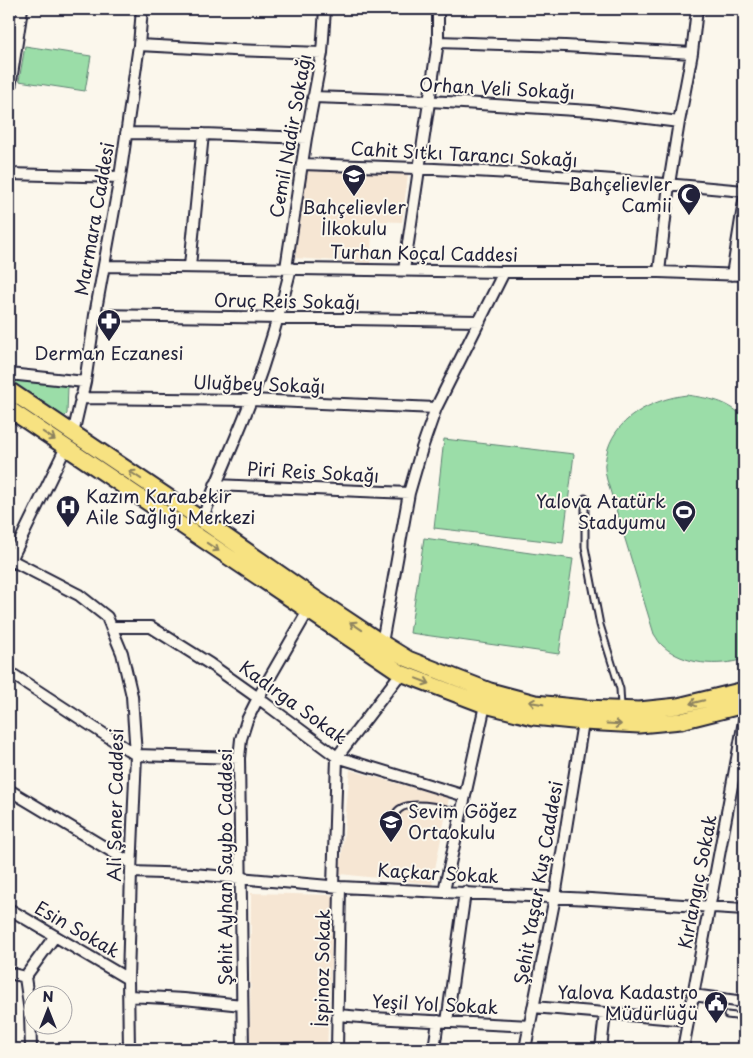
<svg xmlns="http://www.w3.org/2000/svg" width="753" height="1058" viewBox="0 0 753 1058" font-family="'Playpen Sans',sans-serif">
<style>
.built{fill:#f6e6d3}
.green{fill:#9bdda8;stroke:#5e8072}
.lines{fill:none;stroke-linecap:round;stroke-linejoin:round}
.lane-casing{stroke:#22223b;stroke-width:9}
.street-casing{stroke:#22223b;stroke-width:14}
.primary-casing{stroke:#22223b;stroke-width:19}
.lane{stroke:#fbf7ec;stroke-width:5}
.street{stroke:#fbf7ec;stroke-width:10}
.primary{stroke:#f7e281;stroke-width:15}
.oneway{stroke:#8c825e}
.labels{text-anchor:middle;stroke-width:4;stroke-linejoin:round;paint-order:stroke}
.street-label{font-size:18px;fill:#22223b;stroke:#fbf7ec}
.poi-label{font-size:18px;fill:#22223b;stroke:#fbf7ec;text-anchor:end}
</style>
<rect width="100%" height="100%" fill="#fbf7ec"/>
<filter id="ink" filterUnits="userSpaceOnUse"><feTurbulence type="fractalNoise" baseFrequency=".02" numOctaves="2"/><feDisplacementMap in="SourceGraphic" scale="10" xChannelSelector="R" yChannelSelector="G"/><feConvolveMatrix kernelMatrix="1 2 1 2 8 2 1 2 1" color-interpolation-filters="sRGB"/></filter>
<g filter="url(#ink)">
<!-- built -->
<path class="built" d="M307,169l101,5 -6,48 -29,-1 -3,42 -75,-5z
M350,770l99,28 -17,86 -92,-10z
M251,893l83,2 -7,154h-77z"/>
<!-- green -->
<path class="green" d="M25,46l66,10 -6,35 -66,-10z
M9,377l59,9 -1,28 -3,3 -55,-34z
M687,395c24,4 38,5 57,22v242c-26,8 -60,6 -81,-13 -4,-3 -6,-8 -9,-12l-47,-154c-1,-4 -2,-8 -2,-12 -1,-3 1,-7 1,-11 6,-38 46,-58 81,-62z
M444,439l130,15 -11,89 -129,-15z
M424,538l149,21 -14,95 -149,-21z"/>
<g class="lines">
<!-- lane casing -->
<g class="lane-casing">
<path id="lane" d="M585,498v49l15,78 20,64 1,17
M392,830c1,-4 1,-11 3,-15 7,-19 52,-6 66,-2
M727,1015l17,2"/>
</g>
<!-- street casing -->
<g class="street-casing">
<path id="street" d="M438,42l127,4 127,7
M139,45l94,5 89,3
M9,94l13,-85
M313,97l117,4 161,10 88,11
M126,133l77,1 103,4
M302,164c148,4 295,13 442,27
M9,174l111,3
M104,266l400,6h155l85,3
M190,266l13,-132
M286,268l20,-130 16,-85 3,-44
M404,270l34,-228v-33
M659,272l10,-88 10,-62 13,-69 5,-44
M732,275l12,-74
M95,315l385,6
M9,374l76,8
M80,398l171,2 185,8
M73,434l12,-52 10,-67 25,-138 19,-132 3,-36
M215,485l194,8
M202,520c15,-41 34,-80 49,-120 16,-43 29,-87 40,-132
M11,560l68,35 28,22 15,36 10,43 4,59 -5,117 -3,107 1,70
M9,564l57,-117
M111,627h40l59,37 48,34 79,59 128,39
M382,643l27,-150 13,-45 14,-40 68,-136
M9,672l127,83 103,3
M9,790l122,73
M131,872l62,2 147,13 251,12 153,10
M333,886l4,-129 64,-84
M444,891l41,-186
M9,909l119,70
M9,973l16,4
M693,995l51,7
M129,996l55,3 58,6
M533,1007l155,13
M338,1015l34,3 158,8
M447,1022l18,-130
M31,1049l-1,-37 -5,-35 30,-41
M243,1049l-4,-291 2,-19 6,-19 11,-22 50,-87
M337,1049l3,-162
M434,1049l4,-28
M525,1049l30,-152 28,-175
M601,1049l4,-36
M683,1049l61,-328"/>
</g>
<!-- primary casing -->
<g class="primary-casing">
<path id="primary" d="M9,390l193,130 114,79 66,44 26,16 82,32 45,12 49,5 55,2 39,-4 66,-16
M9,409l392,264 84,32 48,12 50,5 56,3 42,-4 63,-16"/>
</g>
<!-- lane -->
<use href="#lane" class="lane"/>
<!-- street -->
<use href="#street" class="street"/>
<!-- primary -->
<use href="#primary" class="primary"/>
</g>
<!-- one-way arrows -->
<defs><path id="oneway-shaft" d="M-6 0H5M1.5-3L5.5 0L1.5 3" fill="none" stroke-width="1.6" stroke-linecap="round" stroke-linejoin="round" transform="scale(1.25)"/></defs>
<g class="oneway">
<use href="#oneway-shaft" transform="translate(49 436) rotate(34)"/>
<use href="#oneway-shaft" transform="translate(135 475) rotate(-146)"/>
<use href="#oneway-shaft" transform="translate(213 547) rotate(34)"/>
<use href="#oneway-shaft" transform="translate(356 626) rotate(-146)"/>
<use href="#oneway-shaft" transform="translate(423 681) rotate(21)"/>
<use href="#oneway-shaft" transform="translate(697 702) rotate(166)"/>
<use href="#oneway-shaft" transform="translate(536 703) rotate(-170)"/>
<use href="#oneway-shaft" transform="translate(614 724) rotate(3)"/>
</g>
</g>
<!-- icons -->
<defs>
<g id="school-pin" transform="scale(1.25)"><path d="M0 17L-7.5 6A9.5 9.5 0 1 1 7.5 6Z" fill="#22223b" stroke="#fbf7ec"/><path d="M0-5L7-2L0 1L-7-2ZM-4 1L0 2.5L4 1V4Q0 6-4 4Z" fill="#fff"/></g>
<g id="mosque-pin" transform="scale(1.25)"><path d="M0 17L-7.5 6A9.5 9.5 0 1 1 7.5 6Z" fill="#22223b" stroke="#fbf7ec"/><path d="M3.5-4.9A6 6 0 1 0 3.5 4.9A5 5 0 1 1 3.5-4.9Z" fill="#fff"/></g>
<g id="pharmacy-pin" transform="scale(1.25)"><path d="M0 17L-7.5 6A9.5 9.5 0 1 1 7.5 6Z" fill="#22223b" stroke="#fbf7ec"/><path d="M-2-6h4v4h4v4h-4v4h-4v-4h-4v-4h4Z" fill="#fff"/></g>
<g id="hospital-pin" transform="scale(1.25)"><path d="M0 17L-7.5 6A9.5 9.5 0 1 1 7.5 6Z" fill="#22223b" stroke="#fbf7ec"/><path d="M-5-5h3v3.5h4V-5h3V5h-3V1.5h-4V5h-3Z" fill="#fff"/></g>
<g id="stadium-pin" transform="scale(1.25)"><path d="M0 17L-7.5 6A9.5 9.5 0 1 1 7.5 6Z" fill="#22223b" stroke="#fbf7ec"/><path d="M0-5a6.5 5 0 1 0 0 10a6.5 5 0 1 0 0-10ZM-3.5-1.8h7v3.6h-7Z" fill="#fff"/></g>
<g id="civic-pin" transform="scale(1.25)"><path d="M0 17L-7.5 6A9.5 9.5 0 1 1 7.5 6Z" fill="#22223b" stroke="#fbf7ec"/><path d="M-.6-6.5H3V-4.5H.6V-3L4-1V1h2V6H-6V1h2V-1L-.6-3ZM-1.2 2.5V6h2.4V2.5Z" fill="#fff"/></g>
</defs>
<g fill-rule="evenodd">
<use href="#school-pin" x="354" y="176"/>
<use href="#mosque-pin" x="689" y="195"/>
<use href="#pharmacy-pin" x="109" y="321"/>
<use href="#hospital-pin" x="68" y="507"/>
<use href="#stadium-pin" x="684" y="512"/>
<use href="#school-pin" x="391" y="822"/>
<use href="#civic-pin" x="716" y="1003"/>
</g>
<g class="labels">
<!-- street labels -->
<g class="street-label">
<text transform="translate(497 89) rotate(3)" y="6">Orhan Veli Sokağı</text>
<text transform="translate(291 136) rotate(-80)" y="6">Cemil Nadir Sokağı</text>
<text transform="translate(464 155) rotate(3)" y="6">Cahit Sıtkı Tarancı Sokağı</text>
<text transform="translate(95 219) rotate(-80)" y="6">Marmara Caddesi</text>
<text transform="translate(424 254) rotate(1)" y="6">Turhan Koçal Caddesi</text>
<text transform="translate(287 302) rotate(1)" y="6">Oruç Reis Sokağı</text>
<text transform="translate(259 385) rotate(2)" y="6">Uluğbey Sokağı</text>
<text transform="translate(313 473) rotate(3)" y="6">Piri Reis Sokağı</text>
<text transform="translate(293 703) rotate(36)" y="6">Kadırga Sokak</text>
<text transform="translate(116 805) rotate(-89)" y="6">Ali Şener Caddesi</text>
<text transform="translate(226 867) rotate(-90)" y="6">Şehit Ayhan Saybo Caddesi</text>
<text transform="translate(438 874) rotate(3)" y="6">Kaçkar Sokak</text>
<text transform="translate(698 882) rotate(-79)" y="6">Kırlangıç Sokak</text>
<text transform="translate(539 883) rotate(-80)" y="6">Şehit Yaşar Kuş Caddesi</text>
<text transform="translate(77 930) rotate(30)" y="6">Esin Sokak</text>
<text transform="translate(323 968) rotate(-89)" y="6">İspinoz Sokak</text>
<text transform="translate(435 1005) rotate(3)" y="6">Yeşil Yol Sokak</text>
</g>
<!-- poi labels -->
<g class="poi-label">
<text x="672" y="191">Bahçelievler<tspan x="672" dy="21">Camii</tspan></text>
<text x="354" y="214" text-anchor="middle">Bahçelievler<tspan x="354" dy="21">İlkokulu</tspan></text>
<text x="109" y="360" text-anchor="middle">Derman Eczanesi</text>
<text x="86" y="503" text-anchor="start">Kazım Karabekir<tspan x="86" dy="21">Aile Sağlığı Merkezi</tspan></text>
<text x="666" y="508">Yalova Atatürk<tspan x="666" dy="21">Stadyumu</tspan></text>
<text x="408" y="818" text-anchor="start">Sevim Göğez<tspan x="408" dy="21">Ortaokulu</tspan></text>
<text x="698" y="999">Yalova Kadastro<tspan x="698" dy="21">Müdürlüğü</tspan></text>
</g>
</g>
<!-- margin -->
<rect width="753" height="1058" fill="none" stroke="#fbf7ec" stroke-width="30"/>
<rect x="15" y="15" width="723" height="1028" fill="none" stroke="#22223b" stroke-width="2" filter="url(#ink)"/>
<!-- north arrow -->
<g transform="translate(48 1010)"><circle r="24" fill="#fbf7ec" stroke="#a4a2a5"/>
<path d="M0-4L9 19L0 12L-9 19Z" fill="#22223b"/>
<text y="-8" font-size="14" font-weight="bold" text-anchor="middle" fill="#22223b">N</text>
</g>
</svg>
